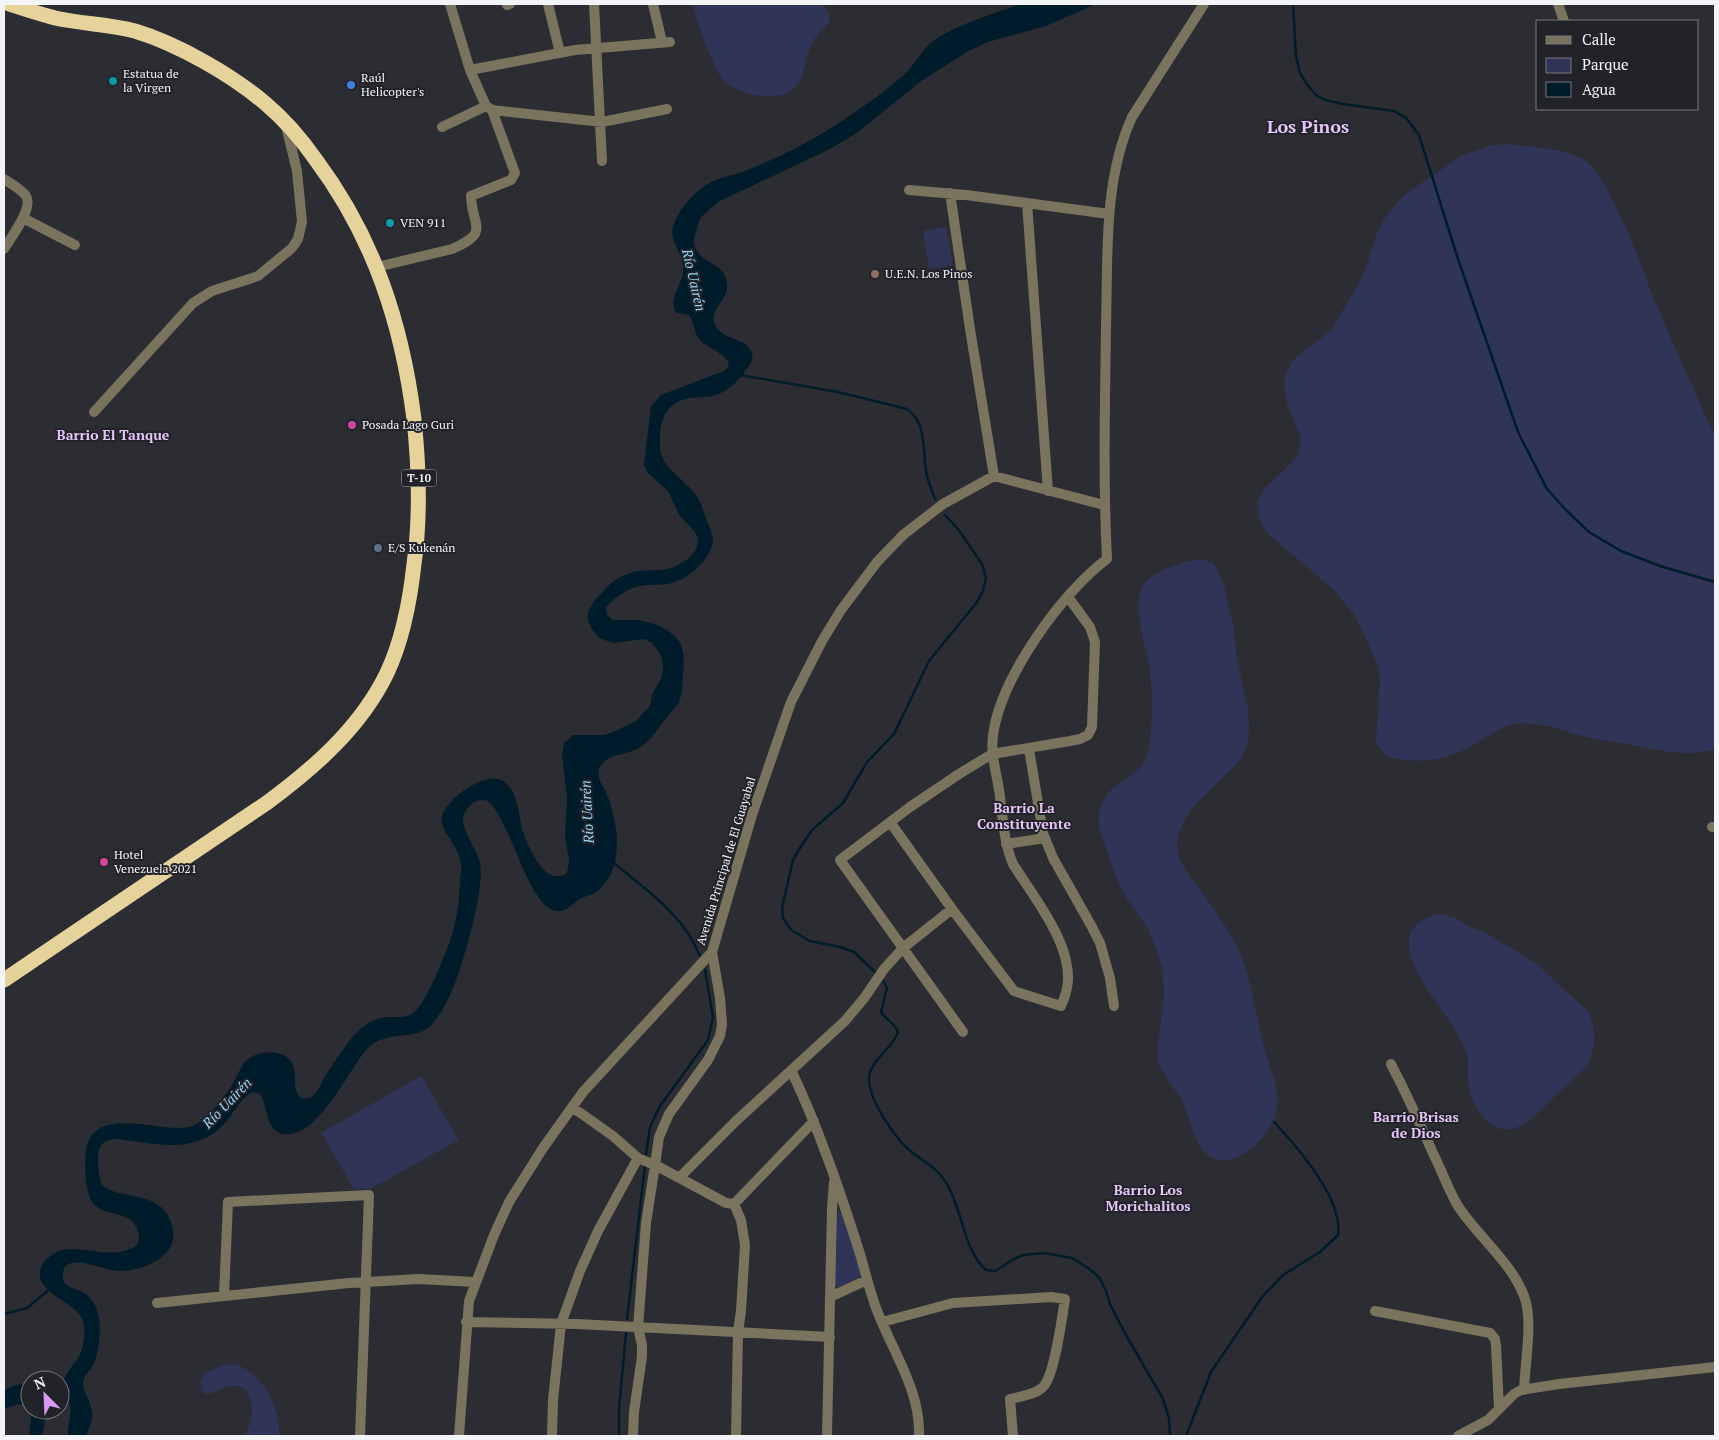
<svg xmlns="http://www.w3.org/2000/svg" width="1719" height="1440" viewBox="0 0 1719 1440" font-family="'PT Serif',serif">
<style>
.green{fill:#303557}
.water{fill:#001c2a}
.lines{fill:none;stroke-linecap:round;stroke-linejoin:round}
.stream{stroke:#001c2a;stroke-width:2.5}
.street{stroke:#7a735d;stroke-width:10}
.highway{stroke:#e5d39b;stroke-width:15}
.culture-dot{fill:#0f9aa8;stroke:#222329;stroke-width:2}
.shop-dot{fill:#3f7fe0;stroke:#222329;stroke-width:2}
.education-dot{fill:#8d6e63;stroke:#222329;stroke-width:2}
.hotel-dot{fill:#d1479c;stroke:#222329;stroke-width:2}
.service-dot{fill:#5c6f8a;stroke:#222329;stroke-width:2}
.labels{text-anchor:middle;stroke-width:4;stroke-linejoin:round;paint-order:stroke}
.shield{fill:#222329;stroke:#b4b5ba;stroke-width:1}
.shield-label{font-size:11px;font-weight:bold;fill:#f3f4f8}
.poi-label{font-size:12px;fill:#f3f4f8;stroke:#222329;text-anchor:start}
.street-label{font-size:12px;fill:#f3f4f8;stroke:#222329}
.water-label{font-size:14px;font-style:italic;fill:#93d4f9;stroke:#222329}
.neighbourhood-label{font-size:14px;font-weight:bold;fill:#e6c4f8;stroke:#222329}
.district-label{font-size:18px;font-weight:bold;fill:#e6c4f8;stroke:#222329}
</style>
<rect width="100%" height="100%" fill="#2c2d33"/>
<!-- green -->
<path class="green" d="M693,4h129c17,20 1,21 -9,37 -9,16 -6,37 -21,49 -7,6 -20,7 -29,6 -13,-1 -29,-6 -39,-15 -9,-9 -30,-64 -31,-77z
M1508,144c22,3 56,4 75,15 28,17 59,112 73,145 18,41 36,82 54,122l5,7v316c-31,10 -64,-1 -94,-6 -13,-2 -25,-3 -38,-7 -20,-5 -42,-14 -63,-13 -16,1 -25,9 -38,17 -32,20 -57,25 -94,17l-12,-14 4,-65 -4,-16 -14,-32 -7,-14 -21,-26 -67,-57 -8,-14 -2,-17 8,-14 24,-23 10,-12 1,-17 -12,-29 -3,-15v-16l8,-16 38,-30 27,-45 8,-18 11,-34 7,-14 21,-25 58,-39 30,-10z
M946,227l7,38 -24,4 -6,-38z
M1198,559l8,1 7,3 4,7 7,14 10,46 3,30 11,49 1,17 -1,17 -7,16c-19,23 -55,46 -62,75 -2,6 -3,12 -1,19 3,13 13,24 21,35 13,19 27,37 37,57 17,33 19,71 29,106 6,23 16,37 11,62 -5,24 -44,61 -68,42 -14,-10 -18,-39 -26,-54 -9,-16 -22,-27 -25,-46l7,-63 -2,-26 -6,-17 -9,-22 -20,-28 -8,-15 -19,-52c-9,-54 39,-45 48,-79 5,-21 5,-65 1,-87 -12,-62 -30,-90 49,-107z
M1438,914l16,3 14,9 15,5 54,33 52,49c7,16 7,35 -1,51 -10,11 -21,21 -32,31 -12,11 -23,26 -38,32 -24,11 -42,-15 -48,-35 -3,-10 -1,-21 -2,-31 -1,-9 -6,-20 -11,-28 -14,-25 -50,-62 -48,-93 1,-15 17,-23 29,-26z
M421,1076l38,64 -89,49h-16l-33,-56z
M839,1212l3,2 20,60c-7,6 -16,13 -25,13l-2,-4 1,-69z
M233,1364c28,5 49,45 46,72h-35c8,-14 11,-25 5,-40 -2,-5 -3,-7 -8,-9 -14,-6 -29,10 -37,6 -2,-2 -3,-4 -3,-7 -3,-15 21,-21 32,-22z"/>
<!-- water -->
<path class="water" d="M1019,4h77l-50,22 -58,16 -21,10 -46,29 -64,52 -29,17 -110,52 -18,16 -7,24c2,5 4,10 7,13 11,11 25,10 27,29 2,18 -22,26 -10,44 8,12 31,10 35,26 2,7 -3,12 -7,17 -7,11 -18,21 -32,25 -7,1 -15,1 -23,2 -26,5 -31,24 -30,48 0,22 27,34 37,51 5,7 7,16 10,24 5,12 9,21 2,32 -8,14 -25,29 -42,31 -8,1 -17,0 -26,2 -12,1 -27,12 -35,21l1,8 6,5c7,1 15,-1 23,0 14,1 34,8 43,21 6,10 5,22 4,33 -1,11 0,20 -5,30 -4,6 -10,11 -14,17 -9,11 -16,24 -29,29 -13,6 -30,4 -36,19 -3,9 6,20 9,28 10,28 16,66 -6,90 -5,6 -13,8 -20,11 -8,4 -16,15 -26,13 -28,-4 -45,-90 -68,-110 -12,-4 -23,6 -25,17 -2,10 14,32 17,45 4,23 -10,74 -17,96 -7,23 -15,47 -31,65 -16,19 -45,4 -65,25 -20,22 -49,91 -84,85 -18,-3 -15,-29 -23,-40l-7,-2c-12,5 -19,21 -28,31 -28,32 -70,21 -106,16 -19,0 -22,9 -21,27 1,7 1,13 5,20 18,13 46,6 62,25 4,5 6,11 8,18 5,28 -29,41 -52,42 -15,0 -36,-11 -49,-8 -5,1 -9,5 -9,11 -2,15 15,14 23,20 5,4 9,11 11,16 5,15 3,38 -3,53 -2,6 -10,12 -11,19 -1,5 2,10 4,15 8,17 6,22 -1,39h-18c-1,-10 4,-20 2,-30 -1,-7 -7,-14 -7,-22 1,-10 10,-18 15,-26 6,-9 8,-27 5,-37 -6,-20 -52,-29 -42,-54 3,-7 10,-12 16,-15 20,-10 54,10 79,-6 3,-5 4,-9 2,-14 -5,-23 -34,-14 -45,-29 -8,-10 -9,-40 -7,-52 6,-48 73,-18 103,-24 17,-3 40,-35 48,-51 2,-4 4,-9 7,-13 10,-12 33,-15 45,-4 11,11 1,29 12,39 5,1 10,0 14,-4 4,-4 6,-11 9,-16 8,-13 17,-26 26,-38 9,-12 22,-22 38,-23 8,0 18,1 25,-4 14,-10 33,-61 39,-78 5,-17 7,-34 8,-52 0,-7 2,-13 1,-19 -3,-30 -40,-37 -3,-69 11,-9 35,-24 48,-12 12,11 13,32 16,46 5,15 13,33 24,43 7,5 14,6 21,1l2,-12 -4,-26 2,-38 -5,-43 2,-11 9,-8h29l9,-2 25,-12 14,-15 2,-12 9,-15 2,-8 -1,-12 -3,-7 -8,-10 -7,-3 -31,4 -14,-5 -8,-10 -3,-8v-8l6,-11 16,-17 10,-7 16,-6 26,-1 12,-3 14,-8 8,-9 2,-12 -4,-7 -15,-16 -11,-24 -20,-18 -4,-8 7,-59 10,-11 63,-24c17,-12 -18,-23 -24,-31 -7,-8 -5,-18 -11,-25l-12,-2c-11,-12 5,-28 6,-41 2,-14 -9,-26 -11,-39 2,-21 25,-46 44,-53 9,-4 19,-5 29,-9 33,-13 67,-30 97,-50 22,-15 44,-30 64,-48 11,-11 18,-28 33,-36 23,-14 54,-23 80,-33z
M30,1383v27h17l-5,26h-13l2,-19 -5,-11 -7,-2 -15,5v-19l11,-5z"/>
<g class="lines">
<!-- stream -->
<path class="stream" d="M1293,4l3,52 4,17 6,10 10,12 9,5 18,4 51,7 12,7 13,17 39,124 60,173 29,57 19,21 23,22 32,19 39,15 55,16
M740,375l98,17 69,17c21,14 15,45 20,67 2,8 5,15 8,23
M614,863c31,26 71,53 86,93
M875,972l-21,-20 -14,-5 -30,-6 -19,-11 -8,-12 -1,-10 11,-48 7,-12 12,-18 31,-27 24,-41 27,-28 35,-73 48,-59 6,-11 3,-13 -4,-14 -24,-35 -13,-14
M883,981l4,7 -6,24c5,8 13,10 17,20 -5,17 -30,29 -29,48 1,21 24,55 39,69 13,11 30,19 39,35 15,25 17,67 39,86l9,1 19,-12 9,-4 22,-2 27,5 16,10 11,9 7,14 4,13 16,31 37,64 6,19 1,18
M646,1154l4,-27 10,-21 48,-66 5,-23 -8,-47
M4,1314l23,-6 23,-19
M627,1319l18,-153
M619,1436v-27l7,-76
M1186,1436l25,-64 51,-75 21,-22 37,-23 18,-17c5,-37 -41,-88 -64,-113"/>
<!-- street -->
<path class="street" d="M450,4l20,66 16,36 6,4 110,12 65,-13
M548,4l12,49
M594,4l8,157
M653,4l9,38
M1558,4l6,17
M507,5l3,-1
M470,70l105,-20 95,-8
M442,127l44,-21
M4,179c7,5 17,10 22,17 8,12 -16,43 -22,53
M909,190l57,5 143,19
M950,193l20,136 24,147
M1027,203l21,288
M23,218l52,27
M377,267l75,-18c39,-17 20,-22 19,-53l40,-16 4,-7 -23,-63
M94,412l99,-109 19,-12 46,-15 34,-28 6,-9 4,-17 -5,-51 -11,-45
M1029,749l14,84 10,25 39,69 8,16 10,35 4,28
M890,822l62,87 62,82 47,15c4,-9 7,-18 7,-27 1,-39 -35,-83 -55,-115 -9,-21 -10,-45 -13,-67 -2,-20 -10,-41 -7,-61 6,-56 69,-144 114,-177 -4,-77 -2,-155 -1,-232 2,-70 -3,-146 26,-210l72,-113
M1712,827h3
M1006,844l39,-6
M963,1032l-123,-172 70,-53 49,-33 33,-20 78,-13 10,-2 8,-4 4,-8 3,-85 -5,-15 -22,-30
M1391,1064c15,29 28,57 41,87 9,18 16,38 26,55 20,31 58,60 68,96 6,25 -1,62 -2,88
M791,1070c28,59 49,121 69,184 5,17 9,34 15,51 15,43 46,84 44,131
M572,1107l41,29 25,22 21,9 67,36 8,1
M679,1178l57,-57 109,-100 20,-24 19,-28 19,-21 49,-39
M734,1204l7,16 4,25 -4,66 -3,21 -2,104
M734,1204l80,-83
M224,1296l4,-94 141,-7 -9,241
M830,1297l37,-17
M157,1303l192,-20 70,-4 56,3
M1375,1311l115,22 5,6 1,6 3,64
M466,1322l111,2 253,13
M882,1322l71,-19 98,-6 14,2c-3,18 -10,76 -22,88 -8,8 -22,9 -33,12l3,37
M459,1436l10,-135 25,-66 15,-33 34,-54 40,-56 129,-140 40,-137 39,-113 31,-61 19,-31 36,-48 26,-27 40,-31 51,-28 110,29
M552,1436l1,-36 8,-76 19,-53 18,-40 40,-73
M633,1436l1,-24 8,-56v-11l-4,-18 8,-104 9,-58 4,-28 10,-23 39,-54 12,-24 2,-12 -2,-26 -8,-46
M827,1436l5,-228 2,-26
M1458,1436l30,-16 26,-26 7,-4 38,-6 156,-17"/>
<!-- highway -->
<path class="highway" d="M4,980l264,-178c47,-35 93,-75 119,-129 16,-34 23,-72 27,-109 7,-49 5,-97 0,-145 -12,-95 -40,-181 -98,-259 -14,-20 -31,-40 -50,-56 -34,-29 -88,-60 -131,-73 -26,-7 -53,-7 -80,-13 -15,-4 -31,-9 -46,-14"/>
</g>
<!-- markers -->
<g class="culture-dot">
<circle cx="113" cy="81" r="5"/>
<circle cx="390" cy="223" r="5"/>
</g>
<circle class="shop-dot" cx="351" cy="85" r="5"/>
<circle class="education-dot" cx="875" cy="274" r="5"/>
<g class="hotel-dot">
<circle cx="352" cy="425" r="5"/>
<circle cx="104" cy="862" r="5"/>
</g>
<circle class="service-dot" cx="378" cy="548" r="5"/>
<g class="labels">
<!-- shield labels -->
<rect class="shield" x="401.5" y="469.5" width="35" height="17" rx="4"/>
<g class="shield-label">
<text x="419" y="482">T-10</text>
</g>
<!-- poi labels -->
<g class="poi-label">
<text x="123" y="78">Estatua de<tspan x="123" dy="14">la Virgen</tspan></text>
<text x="361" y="82">Raúl<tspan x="361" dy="14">Helicopter's</tspan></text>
<text x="400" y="227">VEN 911</text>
<text x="885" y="278">U.E.N. Los Pinos</text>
<text x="362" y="429">Posada Lago Guri</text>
<text x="388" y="552">E/S Kukenán</text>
<text x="114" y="859">Hotel<tspan x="114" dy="14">Venezuela 2021</tspan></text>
</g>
<!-- street labels -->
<g class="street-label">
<text transform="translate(726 861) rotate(-73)" y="4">Avenida Principal de El Guayabal</text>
</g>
<!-- water labels -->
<g class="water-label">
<text transform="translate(694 280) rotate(77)" y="5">Río Uairén</text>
<text transform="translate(587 812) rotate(-93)" y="5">Río Uairén</text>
<text transform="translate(227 1103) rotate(-46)" y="5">Río Uairén</text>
</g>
<!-- neighbourhood labels -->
<g class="neighbourhood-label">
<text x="113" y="440">Barrio El Tanque</text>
<text x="1024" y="813">Barrio La<tspan x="1024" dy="16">Constituyente</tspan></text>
<text x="1416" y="1122">Barrio Brisas<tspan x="1416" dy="16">de Dios</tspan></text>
<text x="1148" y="1195">Barrio Los<tspan x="1148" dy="16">Morichalitos</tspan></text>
</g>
<!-- district labels -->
<g class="district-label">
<text x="1308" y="133">Los Pinos</text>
</g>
</g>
<!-- border -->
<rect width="1719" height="1440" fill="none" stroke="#f3f4f8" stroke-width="10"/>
<!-- legend -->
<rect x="1536" y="20" width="162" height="90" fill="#222329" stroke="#76777c"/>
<rect x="1546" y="36" width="25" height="8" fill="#7a735d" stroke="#76777c"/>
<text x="1582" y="45" font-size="15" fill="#f3f4f8">Calle</text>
<rect x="1546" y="58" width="25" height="15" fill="#303557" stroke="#76777c"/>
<text x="1582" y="70" font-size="15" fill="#f3f4f8">Parque</text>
<rect x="1546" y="82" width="25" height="15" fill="#001c2a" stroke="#76777c"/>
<text x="1582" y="95" font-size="15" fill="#f3f4f8">Agua</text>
<!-- north arrow -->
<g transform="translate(45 1395) rotate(336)"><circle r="24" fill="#222329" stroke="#76777c"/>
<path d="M0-4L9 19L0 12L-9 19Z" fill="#d89af8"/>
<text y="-8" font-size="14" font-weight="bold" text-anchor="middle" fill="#f3f4f8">N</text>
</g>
</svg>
